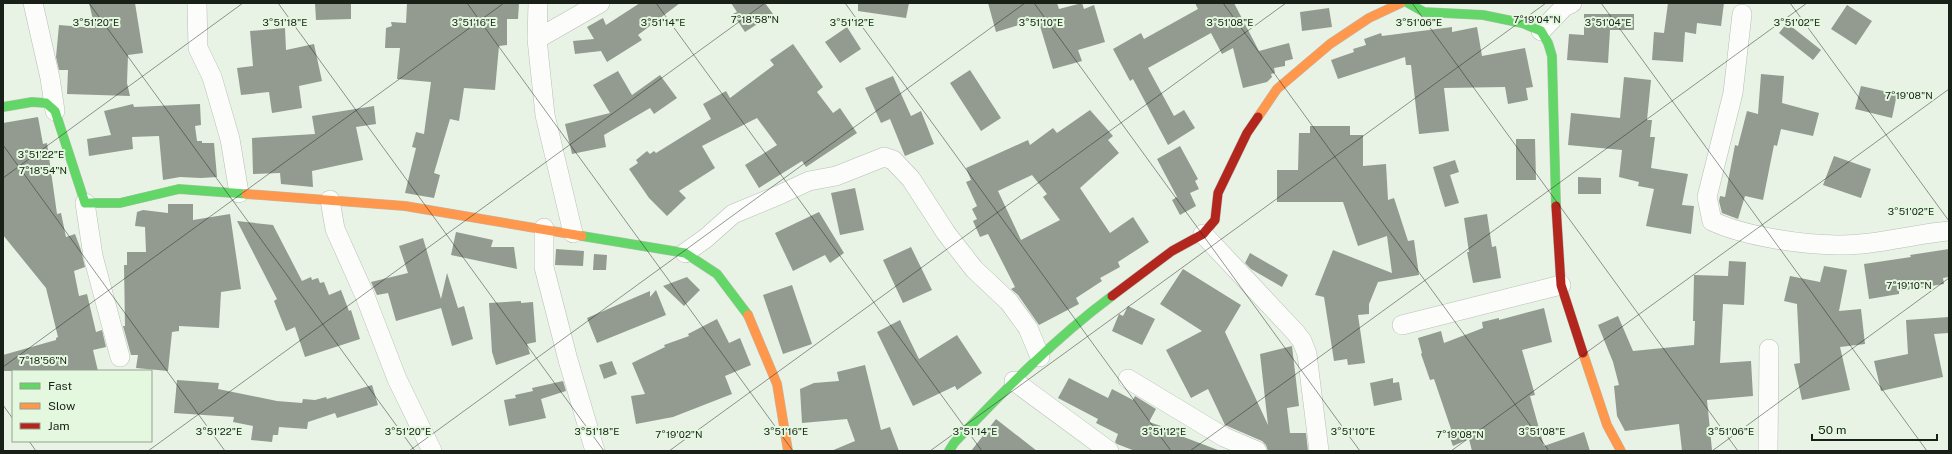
<svg xmlns="http://www.w3.org/2000/svg" width="1952" height="454" viewBox="0 0 1952 454" font-family="'Public Sans',sans-serif">
<style>
.building{fill:#939b91;fill-rule:evenodd}
.lines{fill:none;stroke-linecap:round;stroke-linejoin:round}
.street-casing{stroke:#b7bfb5;stroke-width:20}
.fast-casing{stroke:#b7bfb5;stroke-width:10}
.slow-casing{stroke:#b7bfb5;stroke-width:10}
.jam-casing{stroke:#b7bfb5;stroke-width:10}
.street{stroke:#fcfdfb;stroke-width:19}
.fast{stroke:#63d668;stroke-width:9}
.slow{stroke:#ff974d;stroke-width:9}
.jam{stroke:#b3261e;stroke-width:9}
.ticks{fill:none;stroke:#192018;stroke-width:1;stroke-opacity:0.45}
.ticks-label{font-size:10px;text-anchor:middle;fill:#192018;stroke:#e4f8df;stroke-width:4;stroke-linejoin:round;paint-order:stroke}
</style>
<rect width="100%" height="100%" fill="#e8f2e5"/>
<!-- building -->
<path class="building" d="M89,3h46l8,50 -15,2 -1,28 3,13 -63,-2 1,-24h-9l-3,-13 3,-32 36,3z
M315,3h36v16l-35,1z
M407,3h112l-1,16h-11v26l-8,1 -4,44 -31,-2 -5,33 -9,-2 -16,54 6,2 -6,23 -29,-5 11,-45 -4,-1 4,-15 8,2 7,-52 -34,-3 3,-31h-15l1,-20 6,-2 -1,-4 15,1z
M640,3h40l-42,32 4,5 -35,22 -6,-11 -26,3 -2,-13 21,-2 -7,-12 16,-9 3,7z
M731,3h34l8,11 -28,18 -12,-18 4,-2z
M858,3h51l-3,15 -48,-7z
M988,3h69l2,6 23,-6 2,6 10,-4 11,37 -27,8 4,11 -29,8 -13,-43 -4,1 -1,-7 -39,12z
M1195,3h39l25,48 30,-8 4,16 -8,2v5l-11,2 1,5 -4,1 1,3 -5,5 -24,6 -10,-40 -11,6 -11,-21 -63,35 26,48 10,-6 11,18 -27,17 -35,-66 -3,2 -17,-32 28,-16 3,6 54,-30z
M1668,3h56l-3,23 -24,-3 -1,11 -11,-2 -2,30 -31,-2 2,-28 10,1z
M1847,5l25,16 -16,24 -25,-16z
M1329,8l3,19 -30,4 -2,-19z
M1584,14h50v16h-24l-2,33 -41,-3 2,-26 15,1z
M1787,23l34,27 -8,10 -34,-27z
M847,27l14,22 -21,14 -15,-21z
M1452,27v5l25,-5 5,29 43,-8 8,39 -7,1 2,12 -20,4 -3,-17 -61,1 5,43 -30,3 -8,-69h-5l-1,-8 -67,22 -7,-19 23,-8 -1,-3 13,-4 -2,-6 17,-6 1,3z
M285,28l1,22 28,-6 8,37 -23,5 3,22 -30,5 -3,-21 -28,3 -4,-27 16,-2 -3,-35z
M793,44l30,43 -6,5 16,21 7,-5 17,25 -51,34 -4,-6 -43,27 -14,-23 32,-20 -20,-27 -55,28 13,22 -36,23 7,7 -19,18 -18,-18 -20,-29 9,-6 -2,-3 11,-9 3,3 4,-3 2,2 55,-34 -8,-15 23,-13 4,7 44,-33 -4,-5z
M970,70l31,48 -20,13 -31,-48z
M618,71l14,24 28,-20 17,23 -23,16 -4,-6 -46,27 2,12 -34,7 -7,-30 45,-11 -17,-28z
M1761,74l23,2 -2,27 37,10 -6,23 -32,-7 -4,17 -3,-1 -11,55 -18,-4 -7,23 -16,-6 -3,-12 1,-5 5,1 10,-52 3,1 9,-35 11,3z
M893,76l18,40 10,-5 13,33 -29,12 -15,-37 -9,4 -16,-35z
M1624,77l27,3 -4,40h5l-2,17h5l-4,31 37,6 -6,31 12,1 -3,28 -45,-8 8,-37 -16,-3 1,-4 -20,-5 3,-27 -54,-5 3,-32 49,5z
M1861,86l36,8 -5,24 -37,-9z
M133,104l1,3 66,-3 1,21 -6,1 2,15h5v2h12l3,34 -16,1 -21,-1 -17,3 -4,-44 -27,1 1,12 -44,7 -2,-17 24,-4 -7,-24z
M374,106l2,18 -20,3 7,33 -51,11 1,16 -32,-3 -1,-11 -27,1 -1,-36 63,-4 -3,-18z
M1090,110l23,26 -5,4 11,13 -39,35 30,45 23,-16 16,25 -31,20 2,5 -20,11 2,3 -26,17 3,6 -40,21 -21,-30 -7,-6 4,-2 -27,-53 -8,3 -7,-16 4,-2 -5,-10 5,-3 -11,-24 5,-2 -5,-12 62,-28 2,5 23,-17 4,5zM1032,175l15,19 -4,3 17,23 -39,20 -23,-49z
M38,117l5,27 4,-1 10,71 4,-1 5,24 9,-3 6,16 4,17 -11,4 5,25 8,-2 9,38 6,-2 4,17 -13,3 5,21h-95v-16l53,-15v-2l2,-1 -12,-49 -43,-53v-112z
M1310,126h40v9h13v31l23,-2 2,36 6,-2 14,43 6,-1 5,35 -41,7 -9,22v10l-11,1 7,48 -17,2 -1,-6 -13,2 -10,-64 -9,-2 18,-45 59,23 -5,-37 -29,10 -15,-44h-66v-32h21l1,-37h11z
M1516,139h19l1,41h-20z
M1180,146l18,33 -3,2 4,8 -9,4 6,13 -16,9 -8,-15 5,-3 -20,-38z
M1834,156l37,13 -10,29 -38,-13z
M1455,160l4,12 -9,3 9,28 -14,4 -12,-40z
M1578,177l23,1v16h-23z
M855,188l9,42 -24,5 -9,-42z
M168,204h25v16l37,-6 11,75 -20,3 -2,36 -40,-2v5l-7,1 -4,39 -32,-3 2,-13h-7l-8,-29h2l-1,-61h3v-13h19l-1,-25 -10,-1 2,-14 6,-2 25,3z
M819,212l25,41 -14,10 -5,-8 -32,16 -18,-38z
M1487,214l5,33 4,-1 5,32 -28,5 -6,-31h2l-5,-34z
M237,221l36,4 29,56 9,-4 1,3 6,-2 2,5 4,-1 5,13 12,-5 8,21 2,-1 9,29 -55,18 -10,-30 -9,4 -12,-30 3,-2z
M456,232l37,8 -2,7h23l3,22 -66,-14z
M423,238l18,61 6,-26 11,35 6,-2 9,33 -21,7 -11,-38 -45,13 -8,-28 -11,2 -6,-13 37,-9 -9,-27z
M911,247l21,43 -29,13 -20,-43z
M556,249l28,2 -1,15 -28,-1z
M1949,249v28l-6,1 1,6 -45,7v3l-30,5 -5,-35 47,-7 -1,-2z
M1250,253l38,22 -6,12 -31,-18 -6,-6z
M594,254l13,1 -1,15h-13z
M1729,261l17,1 -2,43 -21,-1 -3,59 31,-2 2,35 -46,4 5,50 -30,1 -3,-27 -54,7 -8,-15 -3,-30 5,-1 -6,-23 -15,-37 20,-9 15,35 61,-6 1,-24h-2l1,-46 34,1z
M1824,266l23,4 -8,41 22,-2 4,35 -25,3 10,43 -48,10 -8,-36 6,-1 -3,-59 -13,-3 6,-25 30,6z
M1183,269l58,36 -16,27 43,93 -8,-71 32,-8 7,60 -12,2 3,25h16l2,18h-40l-2,-6 -4,-4 -37,-16 -17,-36 -17,9 -25,-48 36,-19 -42,-27z
M687,277l13,13 -16,16 -21,-20z
M792,285l20,59 -29,10 -20,-59z
M656,290l10,25 -69,28 -10,-25 63,-27v6z
M521,301v2l12,-1 3,40 -9,2 3,10 -34,11 -4,-13 -3,-49z
M1128,306l27,13 -13,26 -30,-14 7,-17 4,2z
M1544,308l8,34 -30,8 13,45 -5,1 14,50 40,-14 6,19h-118l-3,-12 -16,7 -6,-16 4,-1 -17,-50 -4,1 -9,-26 1,-1 -4,-15 23,-7 3,12 39,-15 -1,-6 17,-4v2z
M1949,317v16l-15,1 9,43 -62,14 -7,-30 34,-7 -2,-34z
M717,319l12,24 11,-5 11,27 -26,11 7,18 -59,23 -37,7 -5,-28 14,-2 -13,-31 33,-16 -1,-2 25,-9 -1,-2z
M900,320l19,39 38,-24 25,38 -25,17 -2,-4 -42,20 -36,-74z
M612,361l5,13 -13,5 -5,-14z
M865,365l16,65 9,-3 9,24h-68l24,-10 -8,-22 -45,4 -2,-34 14,-6 25,-2 -2,-9z
M1069,378l39,20 4,-9 21,11 2,-4 21,13 -7,13 33,11 -1,3 37,14v1h-83l-18,-7 -2,-2 3,-8 -22,-11 2,-4 -40,-21z
M1393,378v5l6,-1 3,18 -28,6 -4,-23z
M177,380l42,3 -1,6 59,12 25,2 1,-4 12,1 11,-3 1,2 45,-14 6,20 -41,13 -2,-5 -27,9 -1,7 -28,-2 -1,8h-5l-1,7 -21,-2 2,-14 -20,-4 1,-5 -60,-4z
M563,381l3,10 -25,8 5,19 -37,8 -5,-26 12,-2 -1,-3 18,-4 -1,-3z
M996,419l41,32h-66z"/>
<g class="lines">
<!-- street casing -->
<g class="street-casing">
<path id="street" d="M33,3l17,75 5,33
M197,3l1,45 14,29 18,62 9,54
M538,3l-1,36 8,76 28,118
M1742,14l-9,79 -26,104 5,24c31,15 91,24 125,24 36,1 76,-11 112,-14
M1541,31l23,-24 8,-4
M537,39l63,-36
M330,200l5,29 30,67 32,83 35,72
M85,203l8,53 27,101
M544,228v39l24,93 27,91
M1203,234l93,99 6,8 5,13 12,97
M685,253l21,-15 27,-24 46,-19 30,-14 27,-5 48,-19 9,3 18,19 35,54 28,36 35,33 19,26 12,29
M1402,325l159,-40
M1128,379l96,58 33,14
M1014,381l95,70
M1768,451l1,-102"/>
</g>
<!-- fast casing -->
<g class="fast-casing">
<path id="fast" d="M1408,3l16,9 59,3 39,8 19,8 7,12 4,13 4,150
M3,107l29,-5 14,1 9,8 30,92h35l59,-14 67,5
M582,236l103,17 32,21 31,41
M949,451l5,-8c50,-52 100,-104 158,-147"/>
</g>
<!-- slow casing -->
<g class="slow-casing">
<path id="slow" d="M1258,117l19,-28 53,-45 39,-26 32,-15
M246,194l159,12 177,30
M748,315l29,69 11,67
M1583,353l24,72 14,26"/>
</g>
<!-- jam casing -->
<g class="jam-casing">
<path id="jam" d="M1556,206l5,79 22,68
M1112,296l60,-45 31,-17 12,-14 3,-27 29,-60 11,-16"/>
</g>
<!-- street -->
<use href="#street" class="street"/>
<!-- fast -->
<use href="#fast" class="fast"/>
<!-- slow -->
<use href="#slow" class="slow"/>
<!-- jam -->
<use href="#jam" class="jam"/>
</g>
<!-- ticks -->
<path class="ticks" d="M89,3l326,448M278,3l326,448M467,3l326,448M656,3l326,448M845,3l326,448M1034,3l326,448M1223,3l326,448M1412,3l326,448M1601,3l326,448M1790,3l159,218M3,145l222,306M3,178l240,-175M3,367l501,-364M3,405l10,14M29,441l7,10M148,451l617,-448M409,451l616,-448M669,451l617,-448M930,451l616,-448M1190,451l617,-448M1451,451l498,-362M1712,451l237,-173"/>
<g class="ticks-label">
<text x="755" y="23">7°18'58"N</text>
<text x="1537" y="23">7°19'04"N</text>
<text x="96" y="26">3°51'20"E</text>
<text x="285" y="26">3°51'18"E</text>
<text x="474" y="26">3°51'16"E</text>
<text x="663" y="26">3°51'14"E</text>
<text x="852" y="26">3°51'12"E</text>
<text x="1041" y="26">3°51'10"E</text>
<text x="1230" y="26">3°51'08"E</text>
<text x="1419" y="26">3°51'06"E</text>
<text x="1608" y="26">3°51'04"E</text>
<text x="1797" y="26">3°51'02"E</text>
<text x="1909" y="99">7°19'08"N</text>
<text x="41" y="158">3°51'22"E</text>
<text x="43" y="174">7°18'54"N</text>
<text x="1911" y="215">3°51'02"E</text>
<text x="1909" y="289">7°19'10"N</text>
<text x="43" y="364">7°18'56"N</text>
<text x="219" y="435">3°51'22"E</text>
<text x="408" y="435">3°51'20"E</text>
<text x="597" y="435">3°51'18"E</text>
<text x="786" y="435">3°51'16"E</text>
<text x="975" y="435">3°51'14"E</text>
<text x="1164" y="435">3°51'12"E</text>
<text x="1353" y="435">3°51'10"E</text>
<text x="1542" y="435">3°51'08"E</text>
<text x="1731" y="435">3°51'06"E</text>
<text x="679" y="438">7°19'02"N</text>
<text x="1460" y="438">7°19'08"N</text>
</g>
<!-- border -->
<rect width="1952" height="454" fill="none" stroke="#192018" stroke-width="8"/>
<!-- legend -->
<rect x="12" y="370" width="140" height="72" fill="#e4f8df" stroke="#93a28f"/>
<rect x="20" y="383" width="20" height="6" fill="#63d668" stroke="#93a28f"/>
<text x="48" y="390" font-size="12" fill="#192018">Fast</text>
<rect x="20" y="403" width="20" height="6" fill="#ff974d" stroke="#93a28f"/>
<text x="48" y="410" font-size="12" fill="#192018">Slow</text>
<rect x="20" y="423" width="20" height="6" fill="#b3261e" stroke="#93a28f"/>
<text x="48" y="430" font-size="12" fill="#192018">Jam</text>
<!-- scale -->
<path d="M1812 434v6h125v-6" fill="none" stroke="#192018" stroke-width="2"/>
<text x="1818" y="434" font-size="12" fill="#192018" stroke="#e4f8df" stroke-width="3" paint-order="stroke">50 m</text>
</svg>
